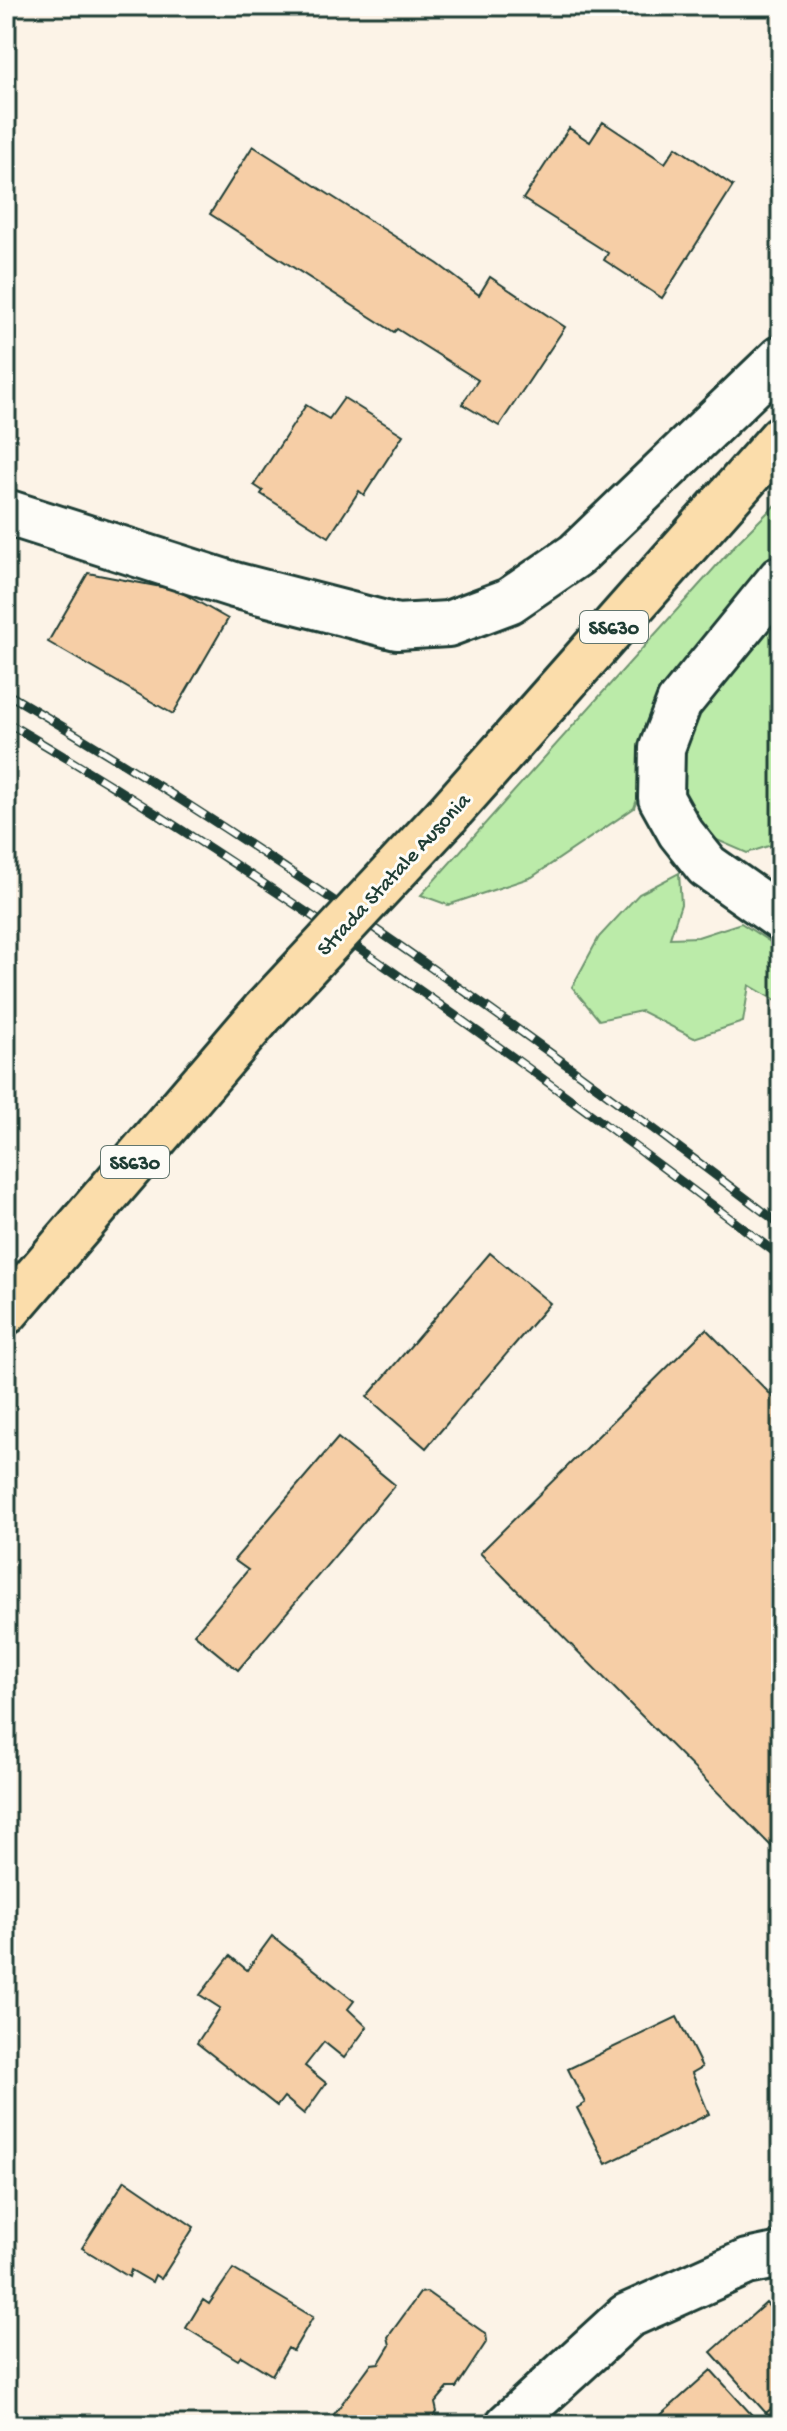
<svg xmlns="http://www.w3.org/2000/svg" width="787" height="2431" viewBox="0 0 787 2431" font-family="'Gochi Hand',sans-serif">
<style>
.green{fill:#bbeba9;stroke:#6d946e;stroke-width:2}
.building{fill:#f6cea6;stroke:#1f3d34;stroke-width:2}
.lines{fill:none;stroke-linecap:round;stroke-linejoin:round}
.minor-casing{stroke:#1f3d34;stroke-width:50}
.major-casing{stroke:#1f3d34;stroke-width:50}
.minor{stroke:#fdfcf7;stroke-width:44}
.major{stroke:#fbddab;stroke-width:44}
.rail-casing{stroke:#1f3d34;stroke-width:9}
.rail{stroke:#fdfcf7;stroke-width:6;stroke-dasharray:18;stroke-linecap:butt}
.major-bridge-casing{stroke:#1f3d34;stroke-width:50;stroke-linecap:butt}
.major-bridge{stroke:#fbddab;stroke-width:44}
.labels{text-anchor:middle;stroke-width:6;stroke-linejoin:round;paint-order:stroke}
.shield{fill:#fdfcf7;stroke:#62766e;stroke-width:2}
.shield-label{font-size:20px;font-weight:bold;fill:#1f3d34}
.street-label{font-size:22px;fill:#1f3d34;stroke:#fdfcf7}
</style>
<rect width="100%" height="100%" fill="#fcf3e7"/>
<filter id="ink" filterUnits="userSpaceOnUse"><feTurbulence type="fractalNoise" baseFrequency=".0125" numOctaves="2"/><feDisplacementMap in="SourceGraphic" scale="16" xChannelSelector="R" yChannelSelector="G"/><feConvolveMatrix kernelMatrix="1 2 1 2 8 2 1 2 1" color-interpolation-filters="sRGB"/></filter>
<g filter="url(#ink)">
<!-- green -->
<path class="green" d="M781,499v59l-133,210 -14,40 -102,69 -84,28 -27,-10 315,-351z
M781,604v238l-34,11 -30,-13 -42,-40 15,-96z
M679,873l2,31 -11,34 28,-1 43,-14 40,26v55l-32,-19 -6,37 -49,16 -53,-27 -42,9 -27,-33 27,-50 40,-43z"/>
<!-- building -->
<path class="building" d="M603,122l62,41 11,-16 57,39 -71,112 -58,-38 4,-7 -85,-54 46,-71 21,14z
M253,146l185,118 41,31 11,-18 75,50 -66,99 -37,-22 16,-24 -81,-51 -3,3 -184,-118z
M344,398l59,37 -39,60 -5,-4 -30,46 -68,-43 2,-3 -9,-6 52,-80 23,14z
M88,573l89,17 51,29 -55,95 -125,-72z
M490,1253l60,50 -124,145 -59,-51z
M706,1329l75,76v451l-301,-303z
M338,1438l57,47 -157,185 -44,-36 54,-64 -14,-10z
M272,1936l82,65 -6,8 19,18 -23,31 -20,-16 -19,24 21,17 -22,31 -20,-17 -7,9 -80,-63 23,-35 -20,-13 30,-39 17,14z
M677,2017l25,50 -10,6 17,41 -103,50 -29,-56 8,-5 -17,-34z
M125,2180l69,47 -33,52 -6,-4 -3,7 -21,-12 -2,7 -47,-29z
M233,2269l80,48 -20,34 -5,-3 -16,27 -31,-19 -3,4 -52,-32 17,-28 6,4z
M427,2292l59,42 1,7 -31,47h-8l-13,15 2,9 -9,13h-91l-5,-8 39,-53 8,-1 11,-18 -2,-8 32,-44z
M766,2303l15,17v80l-15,13 -55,-61z
M711,2370l50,55h-106l-2,-3z
M781,2400v25h-4l-11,-12z"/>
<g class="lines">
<!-- minor casing -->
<g class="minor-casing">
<path id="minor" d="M6,512l228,73 163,42 51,-3 61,-23 67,-46 205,-197
M781,578l-102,125 -17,45 -1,50 19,34 27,34 74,52
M508,2425l119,-109 120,-54 34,-7"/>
</g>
<!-- major casing -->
<g class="major-casing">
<path id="major" d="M447,815l334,-377
M6,1312l258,-301"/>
</g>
<!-- minor -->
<use href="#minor" class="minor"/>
<!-- major -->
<use href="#major" class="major"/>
<!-- rail casing -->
<g class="rail-casing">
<path id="rail" d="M6,693c270,158 526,342 775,532
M6,722c270,158 526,345 775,535"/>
</g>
<!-- rail -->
<use href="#rail" class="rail"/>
<!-- major-bridge casing -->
<g class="major-bridge-casing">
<path id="major-bridge" d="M264,1011l183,-196"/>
</g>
<!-- major-bridge -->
<use href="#major-bridge" class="major-bridge"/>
</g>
</g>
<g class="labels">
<!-- shield labels -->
<g class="shield">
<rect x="580" y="611" width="68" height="32" rx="6"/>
<rect x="101" y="1146" width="68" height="32" rx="6"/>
</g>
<g class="shield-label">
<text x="614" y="634">SS630</text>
<text x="135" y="1169">SS630</text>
</g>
<!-- street labels -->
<g class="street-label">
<text transform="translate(392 873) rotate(-47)" y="8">Strada Statale Ausonia</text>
</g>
</g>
<!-- margin -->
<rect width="787" height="2431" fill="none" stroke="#fdfcf7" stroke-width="32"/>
<rect x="16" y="16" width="755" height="2399" fill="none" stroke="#1f3d34" stroke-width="3" filter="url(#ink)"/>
</svg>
